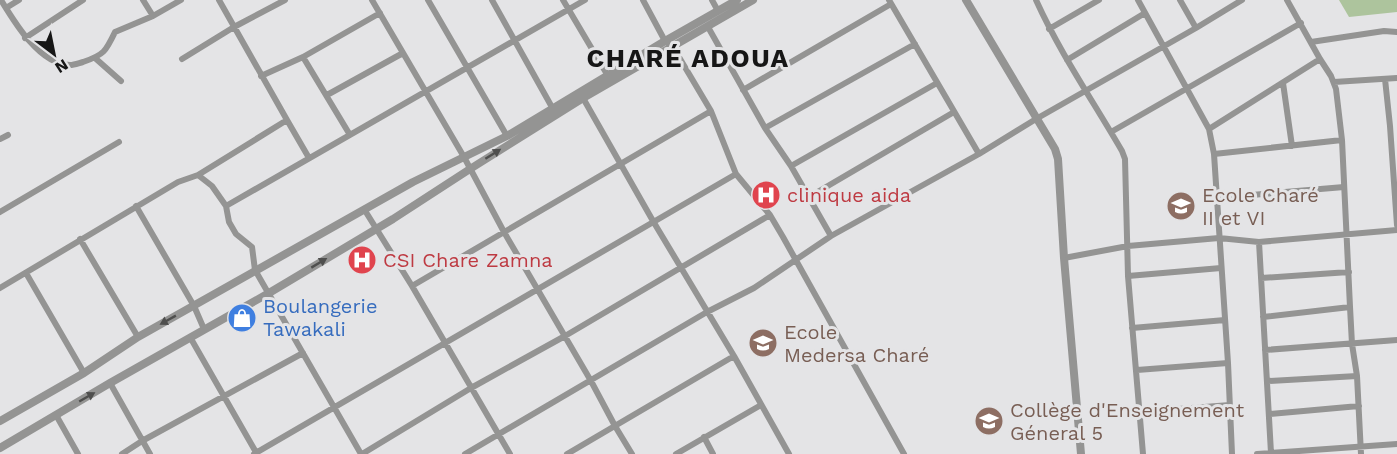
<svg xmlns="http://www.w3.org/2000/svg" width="1397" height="454" viewBox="0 0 1397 454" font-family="'Work Sans',sans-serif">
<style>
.green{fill:#adc49d}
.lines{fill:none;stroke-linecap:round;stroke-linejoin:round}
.minor{stroke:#949493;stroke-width:6}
.tertiary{stroke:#949493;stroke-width:8}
.oneway{fill:#4f4f4e}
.labels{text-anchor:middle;stroke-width:6;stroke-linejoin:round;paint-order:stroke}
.health-label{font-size:20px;fill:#be3a42;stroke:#e4e4e6;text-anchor:start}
.education-label{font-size:20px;fill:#785e54;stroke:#e4e4e6;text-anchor:start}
.shop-label{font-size:20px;fill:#366cbe;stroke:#e4e4e6;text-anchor:start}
.district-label{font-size:26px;font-weight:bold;letter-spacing:1.5px;fill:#161616;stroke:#e4e4e6}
</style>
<rect width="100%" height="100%" fill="#e4e4e6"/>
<!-- green -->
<path class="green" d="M1339,0h58v12l-48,5z"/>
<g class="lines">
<!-- minor -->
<path class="minor" d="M1,0c14,23 39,65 69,65 4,0 9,-2 13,-3 21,-7 23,-11 32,-30l38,-16 28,-16
M143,0l10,16
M372,0l92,157 40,75 87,149 24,45 17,28
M428,0l79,136
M492,0l61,109
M563,0l45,76
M643,0l22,41 8,6 38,64 25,63 34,41 13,22 121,217
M712,0l6,11
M889,0l90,154
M1036,0c24,53 57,101 86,151l3,8 3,117 15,178
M1138,0l71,129 5,25 14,209 4,91
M1180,0l16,28
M1287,0l33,59 11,17 5,13 6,51 8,167 2,37 5,32 4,78
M6,8l13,-8
M708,27l57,101 26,38 40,70
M1049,29l50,-29
M25,38l58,-38
M1311,42l73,-11 13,1
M303,57l47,78
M95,58l26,23
M182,59l52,-32 51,-27
M1067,60l78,-47
M261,76l42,-19 77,-44
M1385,79l5,47 7,99
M1334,82l63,-4
M1283,83l9,63
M743,90l148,-86
M327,95l76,-42
M583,98l70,123 81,135 55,98
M287,120l22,38
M765,128l150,-84
M1209,129l111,-70
M1111,132l190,-109
M0,139l8,-4
M1214,154l128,-14
M791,166l146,-83
M198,175l89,-55 -68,-120
M809,197l145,-85
M1216,198l128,-11
M136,206l58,100 10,23
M226,206l359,-206
M364,209l48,77 98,168
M0,212l119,-70
M80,239l58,98
M1259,242l12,211
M1064,258l64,-12 91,-8 40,4 138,-12
M26,273l58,100
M1128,276l93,-8
M1261,278l88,-6
M412,286l299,-175
M0,288l178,-106 20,-7 14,11 14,20 3,16 7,12 16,13 3,23 106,184
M1263,317l87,-10
M1132,328l93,-8
M190,337l67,117
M1265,350l132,-10
M1137,370l91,-7
M1268,381l89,-5
M110,383l40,71
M1140,412l90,-7
M1270,414l89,-8
M56,415l22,39
M704,437l9,17
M122,454l20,-13 161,-88
M254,454l482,-280
M362,454l109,-66 94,-52 205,-121
M465,454l242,-142 47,-24 77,-52 148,-82 57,-35 160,-91 46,-28
M567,454l167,-98
M676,454l85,-49
M1257,454l140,-10"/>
<!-- tertiary -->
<path class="tertiary" d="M966,0l89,149 3,10 6,99 17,196
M0,421l84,-48 54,-36 275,-155 94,-46 158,-95 72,-41
M0,448l110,-65 159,-90 124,-74 77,-50 113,-71 170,-98"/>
</g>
<!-- one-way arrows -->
<defs><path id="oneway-solid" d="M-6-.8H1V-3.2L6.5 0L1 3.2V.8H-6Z" transform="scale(1.5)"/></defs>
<g class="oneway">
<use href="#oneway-solid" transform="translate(493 154) rotate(-32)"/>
<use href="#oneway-solid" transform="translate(319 263) rotate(-31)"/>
<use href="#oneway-solid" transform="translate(168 320) rotate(151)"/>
<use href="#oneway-solid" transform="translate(87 397) rotate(-30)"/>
</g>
<!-- icons -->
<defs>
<g id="hospital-disc" transform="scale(1.5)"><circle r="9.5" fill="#e0444e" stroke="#e4e4e6"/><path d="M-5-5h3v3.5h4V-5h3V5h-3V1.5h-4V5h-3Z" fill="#fff"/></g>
<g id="school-disc" transform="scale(1.5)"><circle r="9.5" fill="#8d6e63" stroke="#e4e4e6"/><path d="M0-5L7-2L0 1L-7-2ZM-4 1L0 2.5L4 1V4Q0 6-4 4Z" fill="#fff"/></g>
<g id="shop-disc" transform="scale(1.5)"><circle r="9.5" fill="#3f7fe0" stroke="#e4e4e6"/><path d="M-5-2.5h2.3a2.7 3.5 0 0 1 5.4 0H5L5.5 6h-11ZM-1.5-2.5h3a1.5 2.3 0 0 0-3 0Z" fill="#fff"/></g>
</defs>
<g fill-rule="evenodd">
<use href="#hospital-disc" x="766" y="195"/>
<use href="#school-disc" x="1181" y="206"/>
<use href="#hospital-disc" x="362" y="260"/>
<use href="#shop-disc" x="242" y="318"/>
<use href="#school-disc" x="763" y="343"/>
<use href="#school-disc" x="989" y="421"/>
</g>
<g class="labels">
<!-- health labels -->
<g class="health-label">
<text x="787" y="202">clinique aida</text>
<text x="383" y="267">CSI Chare Zamna</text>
</g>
<!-- education labels -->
<g class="education-label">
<text x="1202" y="202">Ecole Charé<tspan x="1202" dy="23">II et VI</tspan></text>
<text x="784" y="339">Ecole<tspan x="784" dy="23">Medersa Charé</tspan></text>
<text x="1010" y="417">Collège d'Enseignement<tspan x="1010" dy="23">Géneral 5</tspan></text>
</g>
<!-- shop labels -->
<g class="shop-label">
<text x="263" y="313">Boulangerie<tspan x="263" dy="23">Tawakali</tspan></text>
</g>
<!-- district labels -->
<g class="district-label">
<text x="688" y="67">CHARÉ ADOUA</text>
</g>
</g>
<!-- north arrow -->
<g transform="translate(54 54) rotate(148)" stroke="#e4e4e6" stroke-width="4.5" paint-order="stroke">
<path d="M0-4.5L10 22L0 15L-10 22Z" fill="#161616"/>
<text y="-9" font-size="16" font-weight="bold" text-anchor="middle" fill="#161616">N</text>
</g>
</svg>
